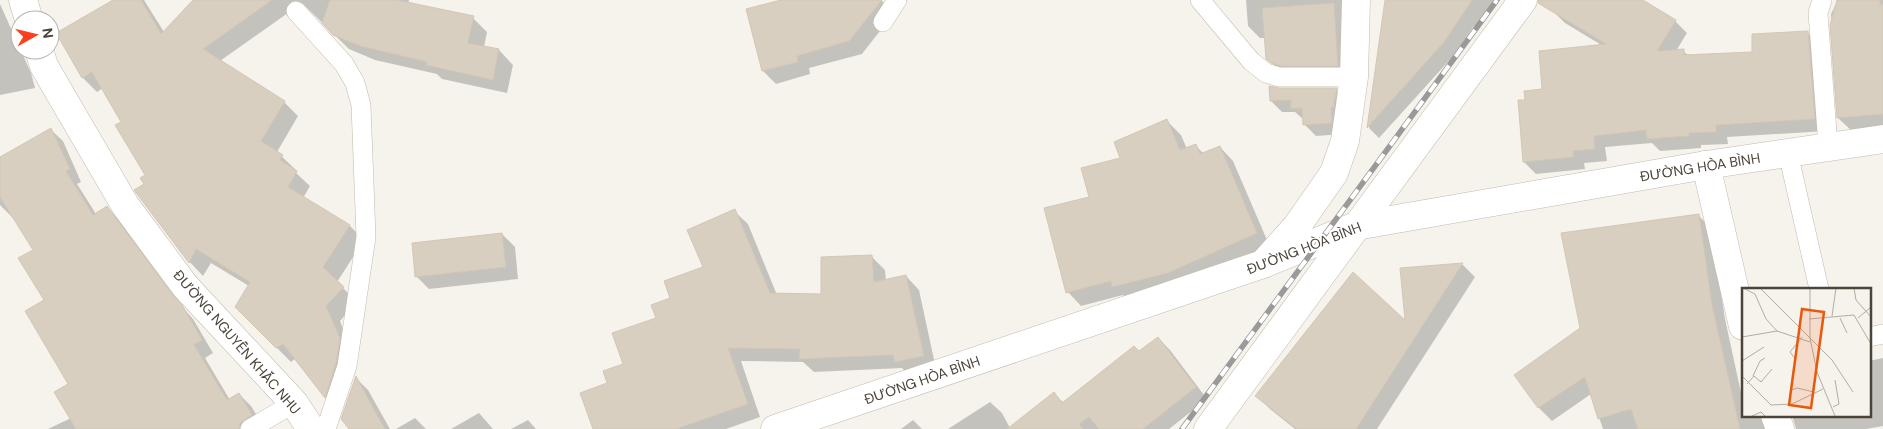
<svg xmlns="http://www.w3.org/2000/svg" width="1883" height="429" viewBox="0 0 1883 429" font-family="'DM Sans',sans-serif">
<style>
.shadow{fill:#0003}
.building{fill:#d8cfc1;stroke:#d3c7b4}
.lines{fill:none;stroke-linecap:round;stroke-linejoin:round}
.service-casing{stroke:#c2bbae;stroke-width:20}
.minor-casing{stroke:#c2bbae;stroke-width:29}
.tertiary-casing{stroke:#c2bbae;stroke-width:29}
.service{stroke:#fff;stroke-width:19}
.minor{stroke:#fff;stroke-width:28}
.tertiary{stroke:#fff;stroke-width:28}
.rail-casing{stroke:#9a9a9a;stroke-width:5.5}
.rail{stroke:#fff;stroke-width:4;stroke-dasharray:11;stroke-linecap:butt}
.labels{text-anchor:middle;stroke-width:4;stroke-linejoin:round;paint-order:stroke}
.street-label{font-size:14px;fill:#4b4439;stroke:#fff}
.inset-road{fill:none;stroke:#b2ada4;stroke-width:1}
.view{fill:#e8590c;fill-opacity:0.15;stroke:#e8590c;stroke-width:2.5}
.inset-edge{fill:none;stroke:#4b4439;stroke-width:2.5}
</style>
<rect width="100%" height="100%" fill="#f6f3ec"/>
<!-- shadow -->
<path class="shadow" d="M116,0h28l20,32 31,-32h214l-1,4 65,14 14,14 -3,15 15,3 14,15 -6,28 -65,-14 -5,-5 -62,-14 -26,-11 -47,-46 -82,58 64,41 14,14 -21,36 19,18 -1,2 15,14 -7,12 47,28 14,14 -27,42 20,20 -17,19 13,32 -14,57 -14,-13 -29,-39 -5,4 -55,-55 13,-21 -38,-23 -8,13 -18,-19 -39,-72 1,-10 -24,-53 -20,-34 -6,4 -14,-14 -25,-44z
M786,0h95l13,13 -32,41 -53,14 1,6 -34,10 -13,-13 -15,-61z
M1246,0h99l5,78 -70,-7 -13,-13 -2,-20h-5l-12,-12z
M1387,0h108l-20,27 -1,-1 -19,28 -76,84 -10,-10z
M1560,0h84l-1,2 32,19 12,12 -11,18h7l6,5 65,-3 54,-20 12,12 6,86 -99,6 1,7 -27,1v3l-41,3 -8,-8 -47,4 2,14 -23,2 1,6 -49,5 -12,-12 2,-61 18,-11 59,-44 -38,-23 -12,-12z
M1838,0h45v130l-30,2 -15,-14 -7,-104z
M0,4l31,69 4,15 -35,7z
M1279,90h57l11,11 -4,33 -27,2 -12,-12v-4l-9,-8h-13l-11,-11z
M1167,121l14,14 6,14 8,-4 9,9 16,-7 13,14 37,86 -143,53 -4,-5 -42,11 -13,-14 22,-95 32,-39z
M50,129l13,12 18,41 -4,2 19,30 11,-6 12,12 65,89 9,10 20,34 -8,5 25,42 9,-6 12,12 13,21 -3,2h-213l23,-11 -2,-34 -23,-83 -12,-51 -19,-30 -15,-15v-47z
M734,211l14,13 29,71h46l49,-38 13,13 1,11 20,-5 13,14 17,79 -27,6 -7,-7 -88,4 -11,-10 -62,-1 19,56 -34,12h-132l15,-45 16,-19 46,-66 33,-31z
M1698,215l13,13 14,91 18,83v13h37l-7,14h-170l-12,-35 -39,27 -13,-13 -23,-32 65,-48z
M502,234l13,13 3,32 -89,10 -13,-13z
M1463,265l12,12 -98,152h-82l-25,-20 -13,-13 149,-73 -5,-54z
M1158,338l12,12 37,49 -38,30h-221l42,-27 12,11 8,15 44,-34 10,9z
M1883,358v68l-17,3h-70l-4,-14h77v-54z
M356,378l12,12 22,39h-39z
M479,413l14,16h-42z
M415,418l11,11h-30z
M528,420l8,9h-25z
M913,420l9,9h-21z"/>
<!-- building -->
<path class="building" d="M113,0h28l20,34 32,-34h79l-69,49 82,52 -24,40 22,14 -3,5 17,11 -9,16 62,38 -27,42 21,20 -18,19 14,32 -4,25 -11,35 -42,-54 -7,4 -41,-41 15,-25 -54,-33 -7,14 -55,-73 10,-6 -4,-6 5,-3 -30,-50 6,-3 -29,-50 -10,6 -26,-45z
M330,0h67l77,16 -6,27 31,6 -6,31 -67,-15 1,-3 -67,-16 -27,-11 -11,-12z
M781,0h101l-33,41 -52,15 1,6 -36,9 -16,-62z
M1385,0h87l-28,42 -77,86z
M1538,0h105l33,20 -19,31 27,-2v6l68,-3v-18l56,-3 7,88 -99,6v7l-27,1v3l-42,3 -1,-9 -52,6 1,13 -22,2v6l-50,5 -5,-62h7l-1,-9 18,-2 -3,-38 67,-7 -68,-41z
M1837,0h43v5l3,-1v110l-46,4 -7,-93z
M1334,3l4,63h-57l-10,-3 -5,-4 -4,-51z
M1269,86l10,2h58l-2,11h-1v8h-3l1,16 -29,2 -1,-17 -11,1v-9l-21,1z
M1167,119l13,31 16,-6 4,10 20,-8 37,87 -89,40 -56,14 -1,-6 -45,12 -22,-85 45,-11 -8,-29 39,-10 -6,-16z
M51,128l19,41 -4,2 27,44 14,-9 66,89 9,10 20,35 -8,5 33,55 12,-7 13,22 -12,8 -1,6h-163l-22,-37 14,-8 -43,-73 19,-11 -26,-42 15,-8 -33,-53v-40z
M735,209l35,84 51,1v-37l51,-2 2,27 32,-7 18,81 -29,6 -2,-7 -94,4 1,-10 -72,-1 20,56 -72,25h-83l-13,-36 27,-10 -4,-12 20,-7 -11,-31 44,-15 -5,-13 19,-7 -6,-17 39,-14 -16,-37z
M1699,214l13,91 28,124h-102l-7,-20 -33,10 -13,-42 -47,31 -24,-33 66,-47 -19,-95z
M502,233l4,34 -91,10 -3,-34z
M1463,263l-107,166h-59l-42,-33 98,-124 52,48 -5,-52z
M1158,337l38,50 -53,42h-44l-10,-12 -10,7 4,5h-76l47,-37 8,11 72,-57 5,5z
M356,376l16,30 13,23h-36l-8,-10z"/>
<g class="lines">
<!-- service casing -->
<g class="service-casing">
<path id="service" d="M1200,0l51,61 15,12 13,4h75
M1822,0l-4,13 10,133
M296,11l48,53 11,19 6,22 5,132 -19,129 -21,63
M883,22l14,-22
M1788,153l31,136
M1869,337l14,-3
M250,429l44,-26"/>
</g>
<!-- minor casing -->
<g class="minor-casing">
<path id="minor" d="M23,0l6,20
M39,50l5,16 81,139 60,81 109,117 17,26
M1706,165l37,161
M1263,264l34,-38 37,-53 11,-32 9,-64 2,-77
M1775,415l5,14
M1208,429l315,-429"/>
</g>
<!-- tertiary casing -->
<g class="tertiary-casing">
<path id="tertiary" d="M775,429l488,-165 93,-38 350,-61 177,-26"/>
</g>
<!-- service -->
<use href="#service" class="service"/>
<!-- minor -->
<use href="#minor" class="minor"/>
<!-- tertiary -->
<use href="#tertiary" class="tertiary"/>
<!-- rail casing -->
<g class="rail-casing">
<path id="rail" d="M1182,429l315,-429"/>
</g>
<!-- rail -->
<use href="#rail" class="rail"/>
</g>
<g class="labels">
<!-- street labels -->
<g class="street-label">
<text transform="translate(1700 167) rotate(-9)" y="5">ĐƯỜNG HÒA BÌNH</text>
<text transform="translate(1304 248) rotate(-21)" y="5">ĐƯỜNG HÒA BÌNH</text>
<text transform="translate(237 342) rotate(49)" y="5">ĐƯỜNG NGUYỄN KHẮC NHU</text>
<text transform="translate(922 380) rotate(-19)" y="5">ĐƯỜNG HÒA BÌNH</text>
</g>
</g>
<!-- overview -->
<g transform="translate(1742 288)">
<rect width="129" height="129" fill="#f6f3ec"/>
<path class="inset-road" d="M1,0l12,6 11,25 11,12 33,11M18,0l72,72 21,32M68,0v50l7,34 18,44M112,0l2,12 15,17M90,28l4,-28M98,30l7,15M116,30l13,-11M67,31l45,-4 17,29M0,49l35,-6M54,72l-6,-8 12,-15M0,73l22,-14M0,88l29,29 21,-1 31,-15M11,88l7,-15 5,-3M5,96l7,-8 7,6 11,-13M49,102l6,-2 17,4M91,119l6,-3 -4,-24M10,128l9,-4 4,4"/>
<path class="view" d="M60,21l22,3 -13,96 -22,-3z"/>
<rect width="129" height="129" class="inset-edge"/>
</g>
<!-- north arrow -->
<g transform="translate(35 35) rotate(82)"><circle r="24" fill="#ffffff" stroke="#b7b4b0"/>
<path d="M0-4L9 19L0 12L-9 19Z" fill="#fc3f1d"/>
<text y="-8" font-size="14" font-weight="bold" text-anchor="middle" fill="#4b4439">N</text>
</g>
</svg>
